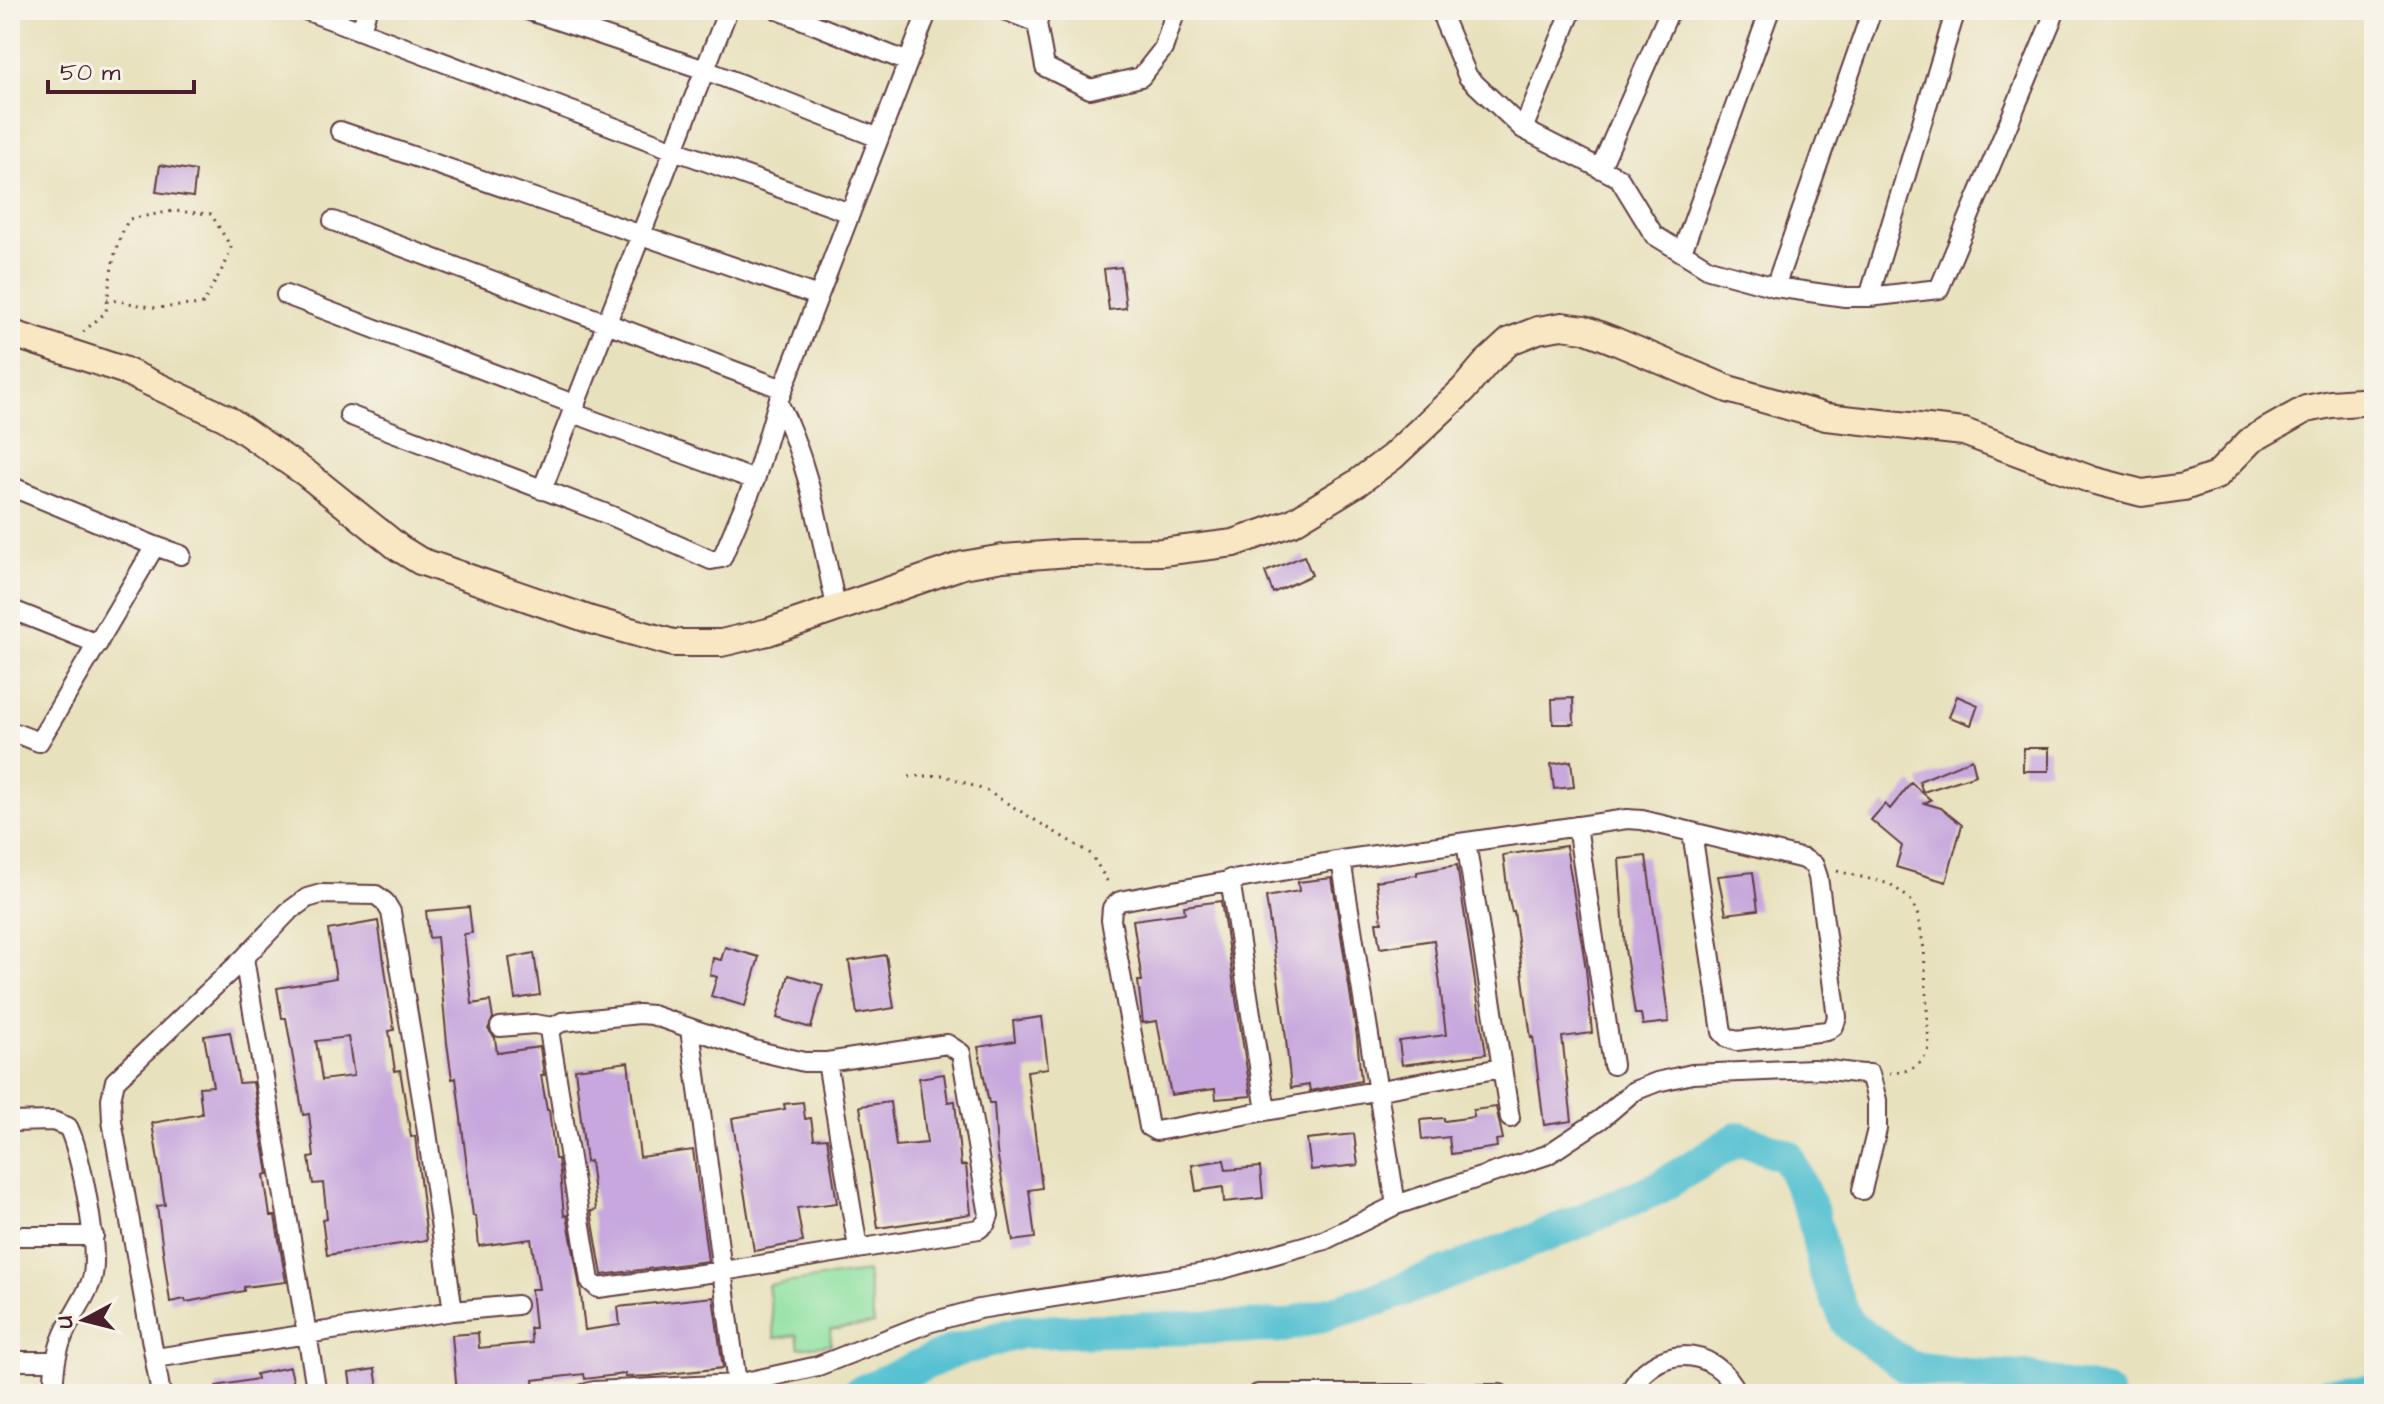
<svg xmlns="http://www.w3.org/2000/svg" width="2384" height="1404" viewBox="0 0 2384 1404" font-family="'Architects Daughter',sans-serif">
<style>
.green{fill:#8ee1a2;stroke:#6c8066;stroke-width:2}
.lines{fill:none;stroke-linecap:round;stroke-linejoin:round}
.river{stroke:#57c1d2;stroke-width:34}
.building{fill:#c7a7dd;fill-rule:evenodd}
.minor-casing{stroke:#623c41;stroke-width:22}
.secondary-casing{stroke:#623c41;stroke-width:30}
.path{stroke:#623c41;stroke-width:3;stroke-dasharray:2 6;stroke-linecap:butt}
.minor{stroke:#fff;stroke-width:18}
.secondary{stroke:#f9e7c3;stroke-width:26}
</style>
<rect width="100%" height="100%" fill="#f7f3e8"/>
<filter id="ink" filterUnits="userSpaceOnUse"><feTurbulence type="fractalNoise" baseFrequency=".0125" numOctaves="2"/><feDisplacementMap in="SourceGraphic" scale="16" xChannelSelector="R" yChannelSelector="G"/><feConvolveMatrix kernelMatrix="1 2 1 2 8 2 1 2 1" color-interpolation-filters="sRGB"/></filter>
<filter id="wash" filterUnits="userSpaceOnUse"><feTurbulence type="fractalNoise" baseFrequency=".006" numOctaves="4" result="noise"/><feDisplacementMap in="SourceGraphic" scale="32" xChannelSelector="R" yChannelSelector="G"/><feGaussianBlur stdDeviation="1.8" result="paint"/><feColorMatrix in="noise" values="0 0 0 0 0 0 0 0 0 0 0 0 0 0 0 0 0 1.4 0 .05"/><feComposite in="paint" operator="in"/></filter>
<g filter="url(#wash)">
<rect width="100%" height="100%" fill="#e8e1bd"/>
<!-- green -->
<path class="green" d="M867,1272l7,52 -44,6 1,14 -32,4 -2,-13 -22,3 -7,-53z"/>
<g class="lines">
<!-- river -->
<path class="river" d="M857,1394l94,-42 70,-20 263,-6 94,-27 174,-66 106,-45 81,-50 48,18 26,58 12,57 23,53 60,43 59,8 57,3 82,16
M2328,1394l46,-3"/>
</g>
<g id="blocks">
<!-- building -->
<path class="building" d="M160,165l36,6 -3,26 -37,-5z
M1121,267l5,41 -17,2 -5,-41z
M1304,556l8,19 -39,18 -8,-21z
M1957,696l21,9 -7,20 -22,-8z
M1573,698l1,26h-21l-1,-25z
M2023,748h26v23h-26z
M1972,759l4,16 -53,17 -4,-11z
M1571,761l3,26 -20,2 -3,-25z
M1911,783l20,17 -7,3 17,5 21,17 -16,57 -50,-15 6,-21 -31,-26 14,-16 5,5z
M1566,846l20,123 6,64 -30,4 10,84 -28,4 -11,-88 -2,1 -17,-127 -2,1 -4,-18 -5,-39z
M1646,856l23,166 -26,3 -2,-11h-6l-10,-65 -6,-90z
M1457,865l29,189 -84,11 -3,-24 47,-6 -7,-58 -5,-37 -54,8 -4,-26h6l-6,-41 41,-6v-3z
M1753,872l5,38 -32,4 -8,-38z
M1332,878l25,159 4,44 -51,10 -1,-6 -18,3 -7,-68 -18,-123 33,-6 -1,-9z
M1221,901l30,195 -35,3 -1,-10 -44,6 -14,-74 -14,2 -5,-42h4l-9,-61 52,-7 -1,-7z
M469,907l3,26 -8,1 8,70 18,-3 3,17 -5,11 7,9 2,15 43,-6 4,28h-3l6,35h2l6,49h3l2,14 4,43 3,-1 13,72 5,43 35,-5 -2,-18 95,-10 10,71 -73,8 -25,1v-3l-40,5 -1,-5 -51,6 1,14h-77l-5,-59 26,-2 1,15 53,-5 -2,-15h5l-4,-39h8l-8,-50 -52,7 -3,-30h-3l-17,-138 -4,1 -5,-36 -10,-106 -8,1 -3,-27z
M378,921l16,109 -5,1 6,40 5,-1 11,67 4,-1 12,104 -100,15 -5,-36 5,-1 -4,-35 -10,1 -4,-26 5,-1 -5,-43 -6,1 -17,-97h-4l-5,-30 59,-10 -8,-48zM348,1037l6,39 -32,4 -6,-39z
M725,947l34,10 -14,49 -34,-10 6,-19 -7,-2 3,-17 8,2z
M534,953l6,42 -25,4 -6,-41z
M886,955l8,53 -37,6 -8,-53z
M789,975l34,10 -12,43 -34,-10z
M1042,1017l6,51 -21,3 15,117 -13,2 6,48 -22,3 -16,-89 -3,-49h-5l-11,-56 37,-6 -2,-20z
M230,1032l9,51 14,-1 15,92 -4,1 6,41h5l11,66 -42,5v4l-58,11 -1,-3 -15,3 -13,-96 8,-1 -13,-82 50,-9 -3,-27 14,-1 -9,-50z
M628,1062l12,95 53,-7 15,111 -106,14 -11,-64 5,-1 -6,-49 -4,1 -11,-93z
M944,1074l4,28 7,-1 6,65 5,-1 5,49 -93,14 -18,-122 30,-4 6,44 31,-3 -8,-65z
M803,1102l2,17 6,-1 3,21 13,-1 10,65 -40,5 6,34 -49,9 -22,-133 53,-9 -1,-5z
M1496,1107l7,32 -7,1 1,7 -46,7 -2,-17 -27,3 -2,-20 24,-2v3l30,-4 -1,-7z
M1354,1134l4,31 -47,5 -4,-31z
M1224,1160l2,10 34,-3 3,31 -39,4 -1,-15 -27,4 -4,-26z
M290,1367l6,27h-79l-1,-8 41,-7 -1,-5z
M375,1369l4,25h-27l-3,-21z"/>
</g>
</g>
<g filter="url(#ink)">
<use href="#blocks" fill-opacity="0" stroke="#623c41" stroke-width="2"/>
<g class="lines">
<!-- minor casing -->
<g class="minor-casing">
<path id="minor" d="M305,10l56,21
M367,10l-6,21 313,119 176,63
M527,10l178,60 174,68
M778,10l130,52
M1004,10l33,13 5,-13
M1444,10v11l24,56 55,52 96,49 35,57 55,34 66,18 70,10h24l87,-287
M1037,23l8,44 45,22 51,-12 22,-28 13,-39
M1523,129l49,-119
M340,131l478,165
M1600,169l70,-159
M333,221l450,168
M1682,252l88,-242
M1775,287l97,-277
M286,295l290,110
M1869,297l70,-8 117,-279
M778,402c33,63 43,139 59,208
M573,413l182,67
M349,415l263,101 99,44 11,-2 33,-78 23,-78 150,-392
M10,486l145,60
M542,490l186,-480
M10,609l88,35
M10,731l29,11 116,-196 26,9
M1577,826l36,239
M1466,842l44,276
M1230,879l36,232
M244,958l73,436
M639,1014l13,1 102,35 50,12h23l120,-18 14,9 28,162 -3,8 -7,6 -256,42 -125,17 -8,-7 -40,-245 3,-9 9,-5z
M500,1027l34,-3 19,3
M827,1062l31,186
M1501,1068l-345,63 -7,-4 -38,-207 1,-12 8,-7 221,-41 286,-41 15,1 162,39 10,6 4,12 19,140 -3,9 -7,5 -91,10 -8,-3 -6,-6 -30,-200
M10,1122l43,-1 15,6c13,24 32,126 24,152 -6,19 -20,36 -28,55 -9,20 -10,39 -11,60
M1396,1205l151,-50 54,-36 33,-28 23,-9 35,-8 121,-5c20,0 38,5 57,5l7,26v29l-15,61
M10,1236h84
M156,1358l297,-47 64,-6
M10,1361h44
M161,1394l-49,-273 -1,-22 4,-18 129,-123 44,-46 19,-14 14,-4 55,1 9,7 6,10 32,193 30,206
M583,1394l11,-3 143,-7 -47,-355
M738,1394l-1,-10 81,-18 110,-43 51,-14 237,-38 109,-31 71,-35 -55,-345
M1258,1394h242
M1629,1394c23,-50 86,-51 109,0"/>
</g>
<!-- secondary casing -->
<g class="secondary-casing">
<path id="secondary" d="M10,333l113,37 103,48 81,56 92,74 21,13 171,59 82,23h48l47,-11 195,-67 40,-7 67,-5 92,-1 72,-9 59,-21 64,-39 35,-26 71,-67 23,-27 24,-22 28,-11 24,-4 22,3 31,12 113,48 98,28 138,15 128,48 50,13 42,-6 32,-11 35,-36 55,-31 25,-5 43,-3"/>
</g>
<!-- path -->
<path class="path" d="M83,332l23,-20c4,-32 6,-64 23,-93l44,-8 38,3 20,33 -5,15 -23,42 -47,4 -49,-9
M909,777l34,-2 44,16 104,63 18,30
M1837,871l53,13 20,15 7,13 7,37 5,99c-7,19 -20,24 -39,25"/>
<!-- minor -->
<use href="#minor" class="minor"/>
<!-- secondary -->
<use href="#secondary" class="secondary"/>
</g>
</g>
<!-- margin -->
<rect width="2384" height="1404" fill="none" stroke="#f7f3e8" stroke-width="40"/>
<!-- north arrow -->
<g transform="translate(84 1320) rotate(263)" stroke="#f7f3e8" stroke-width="6" paint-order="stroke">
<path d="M0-6L14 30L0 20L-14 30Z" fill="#4a1f2b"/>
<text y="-12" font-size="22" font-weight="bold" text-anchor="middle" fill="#4a1f2b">U</text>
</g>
<!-- scale -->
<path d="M48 80v12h146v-12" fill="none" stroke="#4a1f2b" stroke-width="4"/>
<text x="60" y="80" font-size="24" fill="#4a1f2b" stroke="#f7f3e8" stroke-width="6" paint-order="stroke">50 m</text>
</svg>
